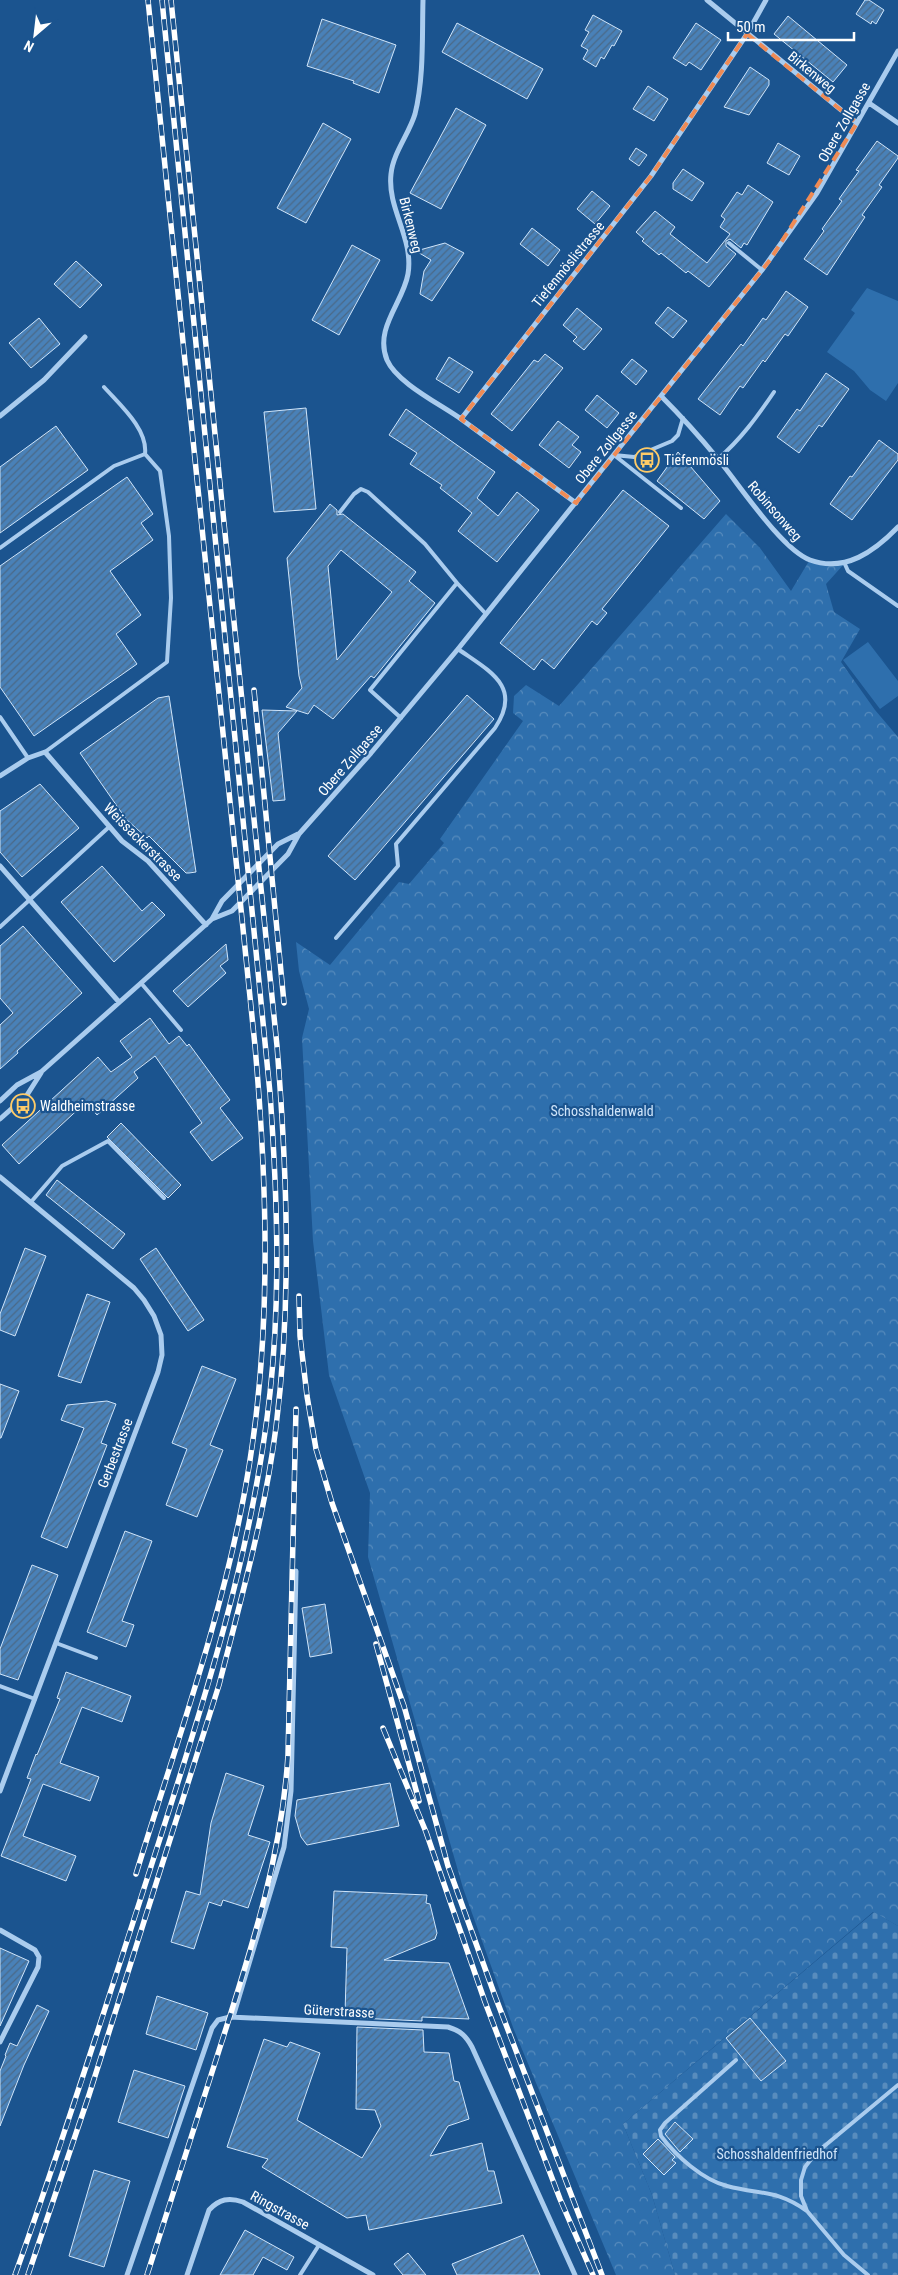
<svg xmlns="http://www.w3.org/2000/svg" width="898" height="2275" viewBox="0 0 898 2275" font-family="'Roboto Condensed',sans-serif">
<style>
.green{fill:#2e6fad}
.forest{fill:url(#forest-crowns)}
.cemetery{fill:url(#cemetery-stones)}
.building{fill:url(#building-hatch);stroke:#d0e5fa;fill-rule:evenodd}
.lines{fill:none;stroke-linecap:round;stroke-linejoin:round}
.lane{stroke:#ace;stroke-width:4}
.street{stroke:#ace;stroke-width:5}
.rail-casing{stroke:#fff;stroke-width:5.5}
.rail{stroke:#1b548f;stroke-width:4;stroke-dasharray:11;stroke-linecap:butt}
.marked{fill:none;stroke:#ef8b55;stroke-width:4;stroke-dasharray:10 6;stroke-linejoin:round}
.labels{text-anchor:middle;stroke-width:4.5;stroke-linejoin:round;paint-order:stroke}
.street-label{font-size:14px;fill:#fff;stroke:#1b548f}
.poi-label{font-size:14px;fill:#fff;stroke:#1b548f;text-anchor:start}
.park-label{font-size:14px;fill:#d0e5fa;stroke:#1b548f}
</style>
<defs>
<pattern id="forest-crowns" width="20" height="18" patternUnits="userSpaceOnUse" patternTransform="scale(1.25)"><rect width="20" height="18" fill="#2e6fad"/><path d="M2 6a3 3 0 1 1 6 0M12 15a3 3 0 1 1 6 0" fill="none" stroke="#588cbd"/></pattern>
<pattern id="cemetery-stones" width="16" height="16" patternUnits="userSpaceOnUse" patternTransform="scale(1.25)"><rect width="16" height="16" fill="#2e6fad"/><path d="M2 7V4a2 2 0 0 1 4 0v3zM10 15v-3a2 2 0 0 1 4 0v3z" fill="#588cbd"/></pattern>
<pattern id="building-hatch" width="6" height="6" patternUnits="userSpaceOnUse" patternTransform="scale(1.25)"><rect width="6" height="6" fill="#4981b8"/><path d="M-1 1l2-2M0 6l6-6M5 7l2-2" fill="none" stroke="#4a6987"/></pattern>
</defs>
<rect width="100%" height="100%" fill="#1b548f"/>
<!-- green -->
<path class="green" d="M867,288l31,13v82l-12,18 -16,-11 -16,-19 -27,-19 28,-39 -4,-3z
M868,642l30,39v15l-18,13 -37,-49z"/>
<!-- forest -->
<path class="forest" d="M726,514l34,34 31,43 18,-30 36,2 -19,21 8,28 26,17 -19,33 34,48 23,27v1189l-25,-14 -250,212 29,71 23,80h-59l-102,-245 -51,-142 -95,-331 2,-64 -41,-118 -16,-134 -11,-203 7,-29 -10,-38 -3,-29 34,23 69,-83 10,2 35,-41 -4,-4 83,-118 -10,-8 1,-17 12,-11 33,21z"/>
<!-- cemetery -->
<path class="cemetery" d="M874,1912l24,14v349h-223l-23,-80 -29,-71z"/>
<!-- building -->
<path class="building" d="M865,0h4l15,10 -8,14 -4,-3 -1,3 -15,-10z
M593,15l29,16 -8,15 -2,-1 -8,14 -3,-2 -5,10 -13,-8 5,-9 -7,-4 8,-14 -4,-2z
M788,16l59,49 -14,17 -59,-48z
M322,19l74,26 -17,48 -26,-10 1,-2 -47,-15z
M457,23l86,46 -16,30 -85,-47z
M696,23l25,17 -20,30 -12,-8 -3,4 -13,-8z
M750,67l19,13v5l-20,30 -25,-8z
M648,86l20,13 -14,22 -21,-12z
M456,108l30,17 -45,84 -31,-16z
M323,123l28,16 -45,84 -29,-15z
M877,141l21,15v2l-19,27 3,2 -20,28 3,2 -38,58 -23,-16 20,-28 -2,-2 20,-28 -3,-2 20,-28 -3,-1z
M778,143l22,13 -11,19 -22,-12z
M636,148l11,7 -8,11 -10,-7z
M683,169l21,14 -12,18 -19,-12v-6z
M748,185l25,17 -26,43 -3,-2 -3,5 -11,-9 -4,2v5l10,8 -27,33 -21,-16 -2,2 -25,-20 -2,2 -17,-14 2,-2 -8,-7 19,-21 20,16 -5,7 37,29 23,-29 -10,-7 5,-8 -4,-3 16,-24 5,3z
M592,191l18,15 -15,18 -18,-15z
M532,228l28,22 -12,16 -28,-22z
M445,243l19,10 -32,48 -12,-7 4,-23 7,-11 -15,-9z
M352,245l28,15 -41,75 -27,-15z
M76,261l26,24 -22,23 -26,-24z
M786,291l22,16 -20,29 -3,-2 -20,28 -2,-2 -20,28 -3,-2 -20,29 -22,-16 43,-55 2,2 20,-28 3,2z
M668,307l19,14 -14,17 -18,-15z
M577,308l25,21 -18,21 -11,-9 4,-4 -14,-12z
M39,318l21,26 -29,24 -22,-25z
M545,354l18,14 -51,63 -21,-17 43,-54 4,2z
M449,357l24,15 -14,21 -23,-14z
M632,359l15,12 -11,14 -15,-13z
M826,373l23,16 -27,38 -3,-2 -20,28 -22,-16 20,-28 3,2z
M597,395l22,18 -12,15 -22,-18z
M306,408l10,101 -42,3 -10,-100z
M406,409l89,63 -18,26 21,18 19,-24 22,18 -42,52 -39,-31 14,-18 -32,-25 2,-3 -32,-21 7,-11 -28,-18z
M558,421l21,16 -7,8 9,7 -12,16 -30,-23z
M56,426l32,44 -88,63v-66z
M879,440l19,14v6l-46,60 -22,-16 20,-28 2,1z
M678,452l42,49 -16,18 -47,-38z
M127,477l26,37 -12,9 12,17 -43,31 31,44 -25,19 21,30 -103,72 -34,-49v-121z
M623,490l46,36 -67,83 5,4 -10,12 -5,-4 -38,48 -12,-10 -8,11 -34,-27z
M330,504l7,6v5l6,-1 73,58 -7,9 26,22 -61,75 -3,-2 -38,43 -19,-14 -6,9 -22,-7 16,-19 -3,-12 -12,-118zM341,550l51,42 -55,68 -9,-94z
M467,695l27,24 -139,161 -27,-24z
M169,696l27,176 -7,1h-3l-37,-37 -2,2 -21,-19 -46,-66 78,-55z
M262,710l35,1 -19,22 7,67 -12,1z
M40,784l39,44 -57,49 -22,-25v-41z
M102,866l40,45 10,-9 13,13 -51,47 -53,-60z
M23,926l59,67 -65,58 1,2 -18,16v-44l13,-12 -13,-15v-52z
M226,944l2,16 -8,6 6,7 -38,34 -15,-16z
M150,1018l19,26 10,-8 8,10 2,-2 41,56 -10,8 23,30 -31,23 -22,-29 12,-9 -47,-67 -21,16 4,6 -41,37 -11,-13 -67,62 -17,-19 96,-88 13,15 21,-15 -12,-16z
M121,1123l60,62 -13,13 -61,-61z
M57,1180l68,54 -12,15 -67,-54z
M25,1248l21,8 -31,80 -15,-6v-16z
M156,1248l48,72 -16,11 -48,-72z
M87,1294l23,8 -29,81 -23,-7z
M202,1366l34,13 -26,66 13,5 -26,67 -31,-12 21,-56 -15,-6z
M0,1384l19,7 -18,47h-1z
M107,1401l9,3 -15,39 6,2 -40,103 -26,-11 43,-109 -23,-8 6,-15z
M125,1531l27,10 -30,80 12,4 -8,22 -39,-15z
M32,1565l26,10 -40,105 -18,-6v-25z
M325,1604l7,49 -22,4 -8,-49z
M66,1672l65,24 -9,26 -40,-15 -22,56 39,14 -9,24 -47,-17 -20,52 53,20 -10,25 -65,-25 30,-77 -4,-1 9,-24 1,1 23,-56 -3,-1z
M226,1773l38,13 -16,49 22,7 -22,66 -25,-8 -2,6 -12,-4 -15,47 -23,-7 15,-51 14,4 11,-72z
M390,1783l9,43 -92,19 -6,-8 -6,-21 2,-16z
M334,1891l93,4 -1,8 4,1 7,29 -2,6 -51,21 65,3 20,56 -47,-2v4l-65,-3v-5h-12l2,-65 -16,-1z
M0,1948l29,13 -29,65z
M157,1996l51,17 -12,37 -50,-16z
M37,2005l12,6 -25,54 -24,61v-55l6,-15 -1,-1 5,-12 7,3z
M750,2018l36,43 -25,20 -35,-43z
M357,2027l66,3 1,22 25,1 5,28 5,1 10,37 -21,7 -18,30 52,-13 6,28h6l8,32 -133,27 -3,-15 -19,3 -85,-51 6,-8 -41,-12 37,-108 23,8 3,-5 30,11 -23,67 65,38 19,-32 -6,-16 -19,-1z
M134,2070l51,16 -17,52 -50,-16z
M675,2122l18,17 -13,13 -15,-18z
M658,2139l17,18 -3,3 4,3 -12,12 -21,-21z
M94,2170l36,11 -26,86 -35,-11z
M245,2230l49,27 -7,13 -24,-13 -10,18h-33z
M523,2235l17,40h-83l-5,-11z
M408,2253l18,22h-23l-9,-11z"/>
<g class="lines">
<!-- lane -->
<path class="lane" d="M729,243l33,27
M104,387c16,18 44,42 41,67
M614,455l20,2 38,-16 6,-6 5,-17
M614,455l67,53
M718,459c23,-20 39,-42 56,-67
M340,512l14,-18 7,-5 7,3 57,52 32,39
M0,548l114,-82 31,-12 15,17 9,65 2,62 -4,64 -122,90
M844,562l4,9 50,35
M0,717l28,41
M401,718l-31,-28 87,-107 29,31
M0,927l109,-100
M336,938l62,-72 -2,-22 99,-116c28,-42 -6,-57 -37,-79
M141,983l40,47
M31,1202l31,-36 46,-25 56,57
M56,1643l40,15
M0,1686l35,13
M736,2060l-71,63 -5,7 1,6c15,20 42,44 66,50 34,9 49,3 80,25
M300,2275l19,-30
M868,2275l-24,-20 -37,-44 -6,-15v-16l4,-13 11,-14 82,-68"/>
<!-- street -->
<path class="street" d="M423,0c-1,37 1,78 -8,114 -6,20 -22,39 -24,60 -4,35 23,64 17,100 -5,29 -34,54 -21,86 10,23 53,44 74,59
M707,0l150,123
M869,103l29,20
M661,396c20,20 39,41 57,63 21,25 63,90 92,101 35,13 65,-9 88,-33
M0,416l44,-36 41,-43
M576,503l-115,-84 190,-243 96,-142 19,-34
M0,776l28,-18 17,-6 77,89 26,20 58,64
M0,866l119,136
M212,919l20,-8 56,-57 11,-20 72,-81 87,-104 304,-379 55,-77 81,-142
M0,1101l17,-16 24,-13 100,-89 71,-64 10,-18 56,-57 20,-10
M0,1119l27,-24 14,-22
M0,1177l98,81 36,30 10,12 10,16 7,19 1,20 -4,17 -158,419
M0,1930l35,20 4,7 -1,10 -38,75
M233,2017l51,-170 7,-56 5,-220
M127,2275l85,-247 6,-8 12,-3 218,10c13,4 18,9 24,20l103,228
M187,2275l22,-65c10,-11 20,-13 34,-8l130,73"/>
<!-- rail casing -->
<g class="rail-casing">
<path id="rail" d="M254,690l30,313
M299,1296l1,40 7,60 9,53 16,54 72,203 44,160 47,130 107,279
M376,1644l43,157
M383,1728l43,104 59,170 75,197 33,76
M136,1874c39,-127 85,-253 109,-384 27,-147 23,-295 10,-444l-107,-1046
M15,2275c47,-131 89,-263 132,-396 51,-159 105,-319 123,-486 11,-100 7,-200 0,-300l-108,-1093
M28,2275l61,-180 130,-410c22,-86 46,-171 57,-258 16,-127 11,-254 1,-381l-106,-1046
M147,2275c25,-78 50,-156 75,-234 30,-94 60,-187 66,-286l8,-346"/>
</g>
<!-- rail -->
<use href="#rail" class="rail"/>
</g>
<!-- marked area -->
<path class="marked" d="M747,34l110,89 -87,137 -194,243 -115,-84 190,-243z"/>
<!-- icons -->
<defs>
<g id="bus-ring" transform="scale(1.25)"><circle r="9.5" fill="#1b548f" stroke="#ffcb67" stroke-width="1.5"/><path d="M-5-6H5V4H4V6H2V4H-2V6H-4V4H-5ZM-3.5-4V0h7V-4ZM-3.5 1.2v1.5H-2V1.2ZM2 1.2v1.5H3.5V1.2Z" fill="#ffcb67"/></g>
</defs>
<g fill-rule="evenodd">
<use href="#bus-ring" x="647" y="460"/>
<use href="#bus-ring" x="23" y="1106"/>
</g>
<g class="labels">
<!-- street labels -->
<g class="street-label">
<text transform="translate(812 72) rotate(39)" y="5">Birkenweg</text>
<text transform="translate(844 122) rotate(-60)" y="5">Obere Zollgasse</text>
<text transform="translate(411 225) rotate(76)" y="5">Birkenweg</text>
<text transform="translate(568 264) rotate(-51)" y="5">Tiefenmöslistrasse</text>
<text transform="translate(606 447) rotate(-51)" y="5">Obere Zollgasse</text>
<text transform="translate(775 511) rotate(49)" y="5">Robinsonweg</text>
<text transform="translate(350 760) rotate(-49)" y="5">Obere Zollgasse</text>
<text transform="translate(143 842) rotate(45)" y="5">Weissackerstrasse</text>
<text transform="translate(115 1453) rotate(-69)" y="5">Gerbestrasse</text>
<text transform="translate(339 2011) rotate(3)" y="5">Güterstrasse</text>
<text transform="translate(280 2210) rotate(29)" y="5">Ringstrasse</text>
</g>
<!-- poi labels -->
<g class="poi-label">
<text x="664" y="465">Tiefenmösli</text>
<text x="40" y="1111">Waldheimstrasse</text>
</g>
<!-- park labels -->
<g class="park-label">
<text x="602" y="1116">Schosshaldenwald</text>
<text x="777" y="2159">Schosshaldenfriedhof</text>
</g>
</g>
<!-- north arrow -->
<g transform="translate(35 35) rotate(208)" stroke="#1b548f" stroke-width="4" paint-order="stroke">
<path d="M0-4L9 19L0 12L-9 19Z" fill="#ffffff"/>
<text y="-8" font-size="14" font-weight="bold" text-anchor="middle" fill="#ffffff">N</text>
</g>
<!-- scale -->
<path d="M728 32v8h126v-8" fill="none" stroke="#ffffff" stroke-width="2.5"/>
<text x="736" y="32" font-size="15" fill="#ffffff" stroke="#1b548f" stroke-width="4" paint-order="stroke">50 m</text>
</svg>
